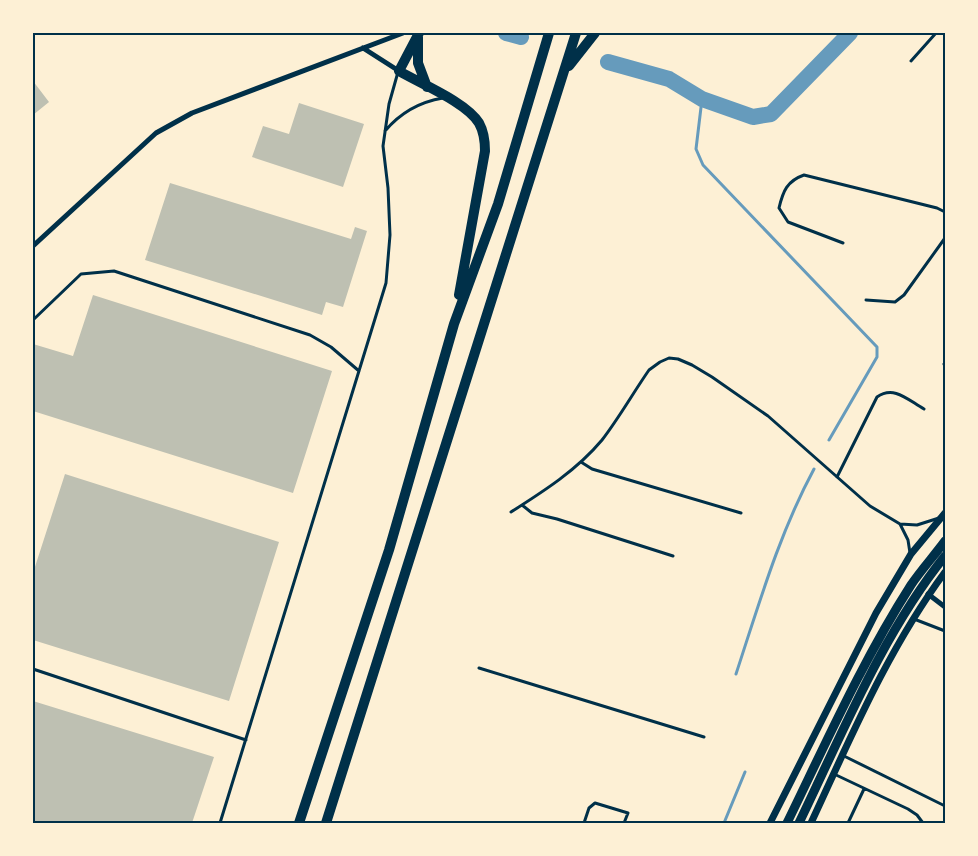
<svg xmlns="http://www.w3.org/2000/svg" width="978" height="856" viewBox="0 0 978 856" font-family="'Golos Text',sans-serif">
<style>
.lines{fill:none;stroke-linecap:round;stroke-linejoin:round}
.stream{stroke:#669bbc;stroke-width:3}
.river{stroke:#669bbc;stroke-width:16}
.building{fill:#bec0b2}
.service{stroke:#003049;stroke-width:3}
.minor{stroke:#003049;stroke-width:5}
.tertiary{stroke:#003049;stroke-width:7}
.trunk{stroke:#003049;stroke-width:9}
.motorway{stroke:#003049;stroke-width:10}
.neatline{fill:none;stroke:#003049;stroke-width:2}
</style>
<rect width="100%" height="100%" fill="#fdf0d5"/>
<g class="lines">
<!-- stream -->
<path class="stream" d="M702,99l-6,50 7,16 174,182v10l-48,83
M736,674c23,-70 43,-140 78,-205
M724,823l21,-51"/>
<!-- river -->
<path class="river" d="M506,33l15,4
M608,62l61,17 33,20 51,18 18,-3 79,-81"/>
</g>
<!-- building -->
<path class="building" d="M33,81l16,21 -16,13z
M299,103l65,21 -21,63 -91,-30 11,-31 26,8z
M170,183l181,56 4,-12 12,4 -24,76 -17,-5 -4,13 -177,-55z
M93,295l239,76 -39,122 -260,-82v-67l40,12z
M65,474l214,68 -50,159 -196,-61v-67z
M33,701l181,56 -22,66h-159z"/>
<g class="lines">
<!-- service -->
<path class="service" d="M911,61l25,-28
M385,131c16,-19 34,-29 58,-33
M843,243l-55,-21 -9,-14c4,-17 8,-27 25,-33l133,33 8,4
M866,300l29,2 9,-7 41,-57
M33,320l48,-46 33,-3 196,64 21,12 28,24
M944,364l1,2
M581,462l11,7 149,44
M837,477l40,-80c17,-12 31,3 47,12
M522,505l10,8 25,6 116,37
M511,512c33,-21 66,-42 91,-72 17,-22 31,-47 47,-70l11,-8 9,-4 9,1 14,6 20,12 56,39 102,90 30,18 17,1 22,-7
M900,524l8,16 2,13
M914,619l31,12
M479,668l225,69
M33,669l213,71
M844,756l101,50
M834,774l74,35 9,6 6,8
M220,823l166,-540 4,-48 -2,-47 -5,-42 6,-42 9,-32
M584,823l5,-15 6,-5 33,10 -4,10
M848,823l16,-34"/>
<!-- minor -->
<path class="minor" d="M363,48l36,23
M33,246l123,-113 36,-20 211,-80
M928,594l17,13"/>
<!-- tertiary -->
<path class="tertiary" d="M770,823l106,-210 35,-59 34,-41
M811,823c40,-86 77,-174 134,-251"/>
<!-- trunk -->
<path class="trunk" d="M787,823c39,-80 76,-163 124,-238 10,-15 23,-29 34,-44
M799,823c43,-89 84,-190 146,-267"/>
<!-- motorway -->
<path class="motorway" d="M419,33l-20,38c22,13 67,31 80,52 5,9 6,19 6,28l-26,144
M418,37v26l9,24
M569,66l26,-33
M299,823l90,-273 65,-226 44,-120 51,-171
M326,823l250,-790"/>
</g>
<!-- border -->
<rect width="978" height="856" fill="none" stroke="#fdf0d5" stroke-width="69"/>
<rect x="34" y="34" width="910" height="788" class="neatline"/>
</svg>
